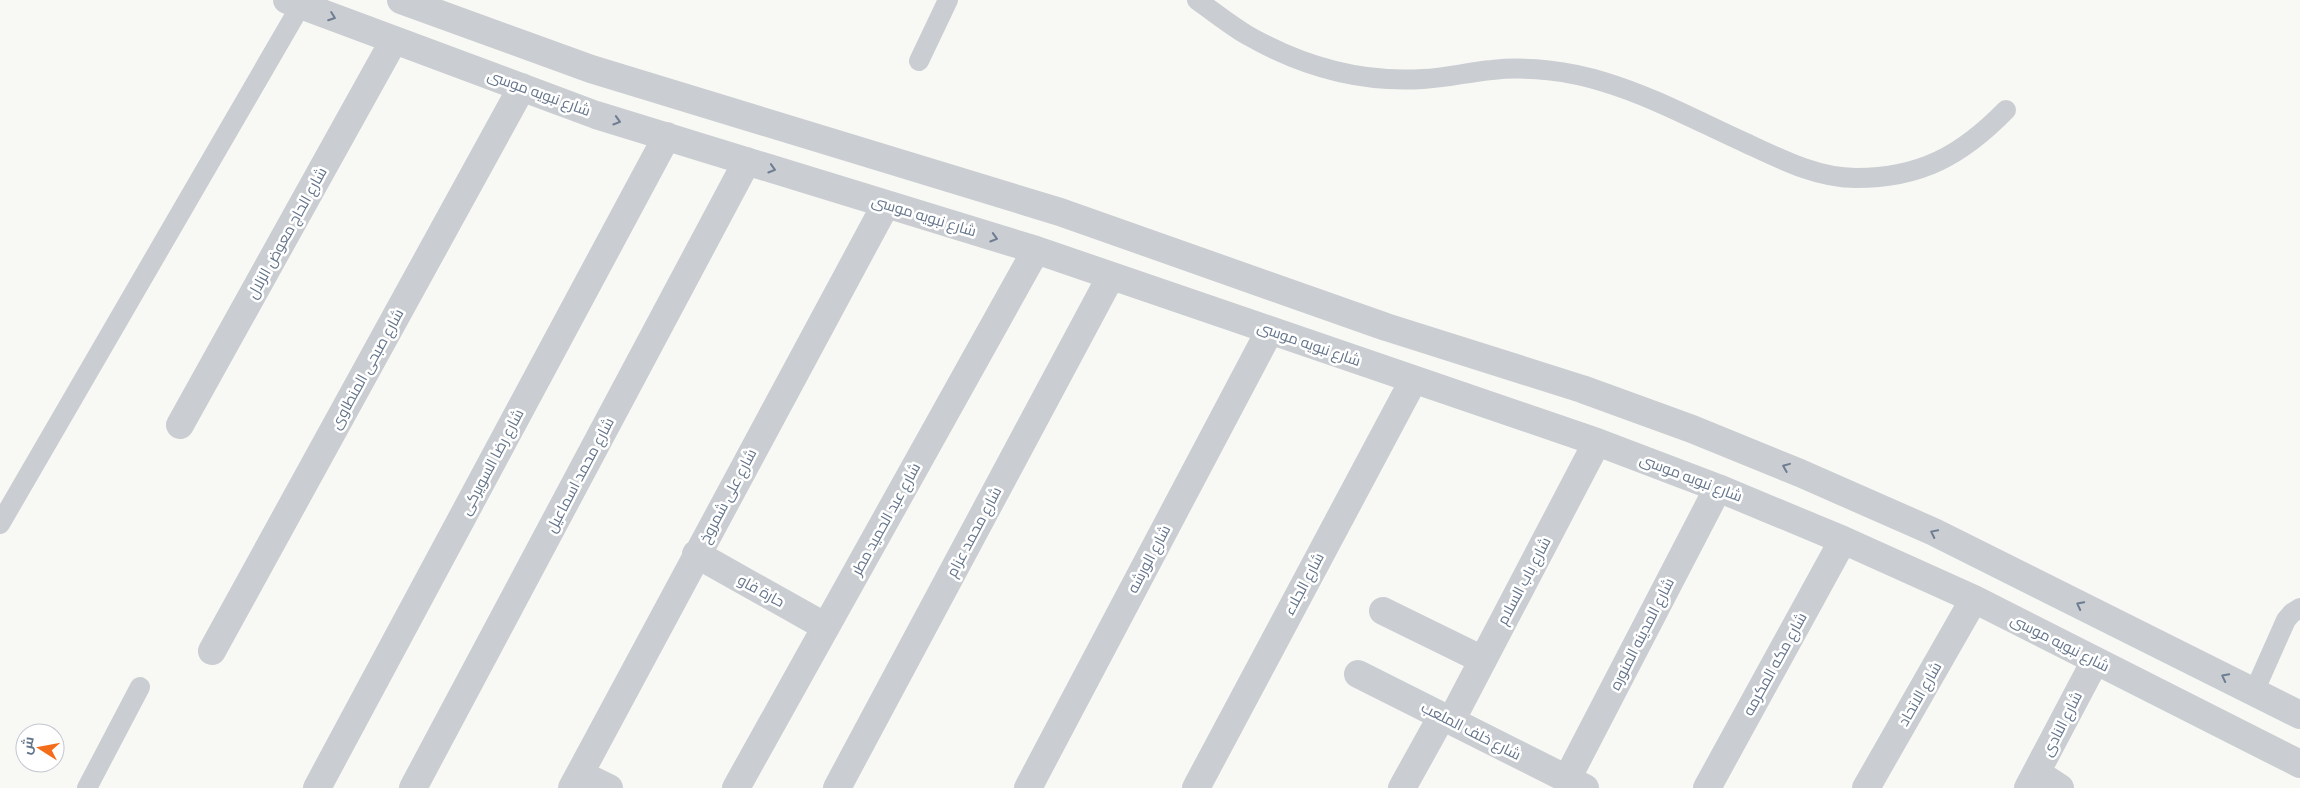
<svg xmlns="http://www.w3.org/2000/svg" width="2300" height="788" viewBox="0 0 2300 788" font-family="Ubuntu,Cairo,sans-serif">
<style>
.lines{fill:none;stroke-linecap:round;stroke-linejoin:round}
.lane{stroke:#cacdd1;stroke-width:20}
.street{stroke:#cacdd1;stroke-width:28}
.oneway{stroke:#6e7d91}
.labels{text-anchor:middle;stroke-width:5;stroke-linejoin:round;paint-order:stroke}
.street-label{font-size:15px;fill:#64748a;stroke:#fff}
</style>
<rect width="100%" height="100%" fill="#f8f9f5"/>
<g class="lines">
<!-- lane -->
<path class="lane" d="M1197,0c17,12 33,25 50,35 54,31 114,48 176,44 23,-1 46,-7 69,-9 36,-4 77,1 112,12 50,15 97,41 144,62 34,16 70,34 108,34 65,0 106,-23 150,-68
M919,61l29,-61
M0,524l301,-519
M2254,692l32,-72 6,-7 8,-5
M87,788l53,-101"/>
<!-- street -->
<path class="street" d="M287,0l309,115 440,135 561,192 121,46 125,52 131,59 326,165
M401,0l190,69 469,143 326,115 196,62 110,40 108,44 134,59 366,183
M180,425l214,-385
M696,554l130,73
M1383,611l100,49
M212,651l310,-564
M1358,674l227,114
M1451,721l146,-279
M2037,773l23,15
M580,774l29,14
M1567,779l151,-291
M317,788l350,-652
M413,788l334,-627
M572,788l314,-584
M736,788l300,-538
M837,788l274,-512
M1028,788l242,-458
M1196,788l217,-407
M1402,788l40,-72
M1707,788l136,-248
M1866,788l108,-189
M2028,788l67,-127"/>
</g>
<!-- one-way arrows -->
<defs><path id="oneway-chevron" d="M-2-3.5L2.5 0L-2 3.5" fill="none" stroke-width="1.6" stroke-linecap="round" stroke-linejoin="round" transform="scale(1.25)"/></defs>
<g class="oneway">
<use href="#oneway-chevron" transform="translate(332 17) rotate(20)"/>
<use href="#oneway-chevron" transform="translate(617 121) rotate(17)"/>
<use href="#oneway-chevron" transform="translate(772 169) rotate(17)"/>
<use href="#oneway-chevron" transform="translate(994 238) rotate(17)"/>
<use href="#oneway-chevron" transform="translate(1786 467) rotate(-158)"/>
<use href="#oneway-chevron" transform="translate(1934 533) rotate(-154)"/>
<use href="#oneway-chevron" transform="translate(2080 605) rotate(-153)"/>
<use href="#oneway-chevron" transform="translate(2225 677) rotate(-153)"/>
</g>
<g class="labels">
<!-- street labels -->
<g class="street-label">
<text transform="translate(539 93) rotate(20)" y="5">شارع نبويه موسى</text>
<text transform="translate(924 216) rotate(17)" y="5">شارع نبويه موسى</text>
<text transform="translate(287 233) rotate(-61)" y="5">شارع الحاج معوض الزلال</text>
<text transform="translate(1309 344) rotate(19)" y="5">شارع نبويه موسى</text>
<text transform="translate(367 369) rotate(-61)" y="5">شارع صبحى المنطاوى</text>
<text transform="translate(492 462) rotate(-62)" y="5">شارع رضا السويركى</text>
<text transform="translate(580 475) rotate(-62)" y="5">شارع محمد اسماعيل</text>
<text transform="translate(1691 478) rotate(21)" y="5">شارع نبويه موسى</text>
<text transform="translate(728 496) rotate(-62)" y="5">شارع على شمروخ</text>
<text transform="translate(886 519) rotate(-61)" y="5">شارع عبد الحميد مطر</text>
<text transform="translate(974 532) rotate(-62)" y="5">شارع محمد عزام</text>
<text transform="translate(1149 559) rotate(-62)" y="5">شارع الورشه</text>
<text transform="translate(1524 581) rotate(-62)" y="5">شارع باب السلام</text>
<text transform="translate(1304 584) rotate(-62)" y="5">شارع الجلاء</text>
<text transform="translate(761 591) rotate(29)" y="5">حارة فاو</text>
<text transform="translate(1642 634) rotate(-63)" y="5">شارع المدينه المنوره</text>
<text transform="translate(2060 643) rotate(27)" y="5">شارع نبويه موسى</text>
<text transform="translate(1775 664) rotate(-61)" y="5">شارع مكه المكرمه</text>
<text transform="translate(1920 694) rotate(-60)" y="5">شارع الاتحاد</text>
<text transform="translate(2062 724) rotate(-63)" y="5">شارع النادى</text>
<text transform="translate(1471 731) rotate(27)" y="5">شارع خلف الملعب</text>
</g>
</g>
<!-- north arrow -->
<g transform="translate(40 748) rotate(281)"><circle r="24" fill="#ffffff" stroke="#c1c7d0"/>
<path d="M0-4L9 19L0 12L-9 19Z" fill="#f46d1a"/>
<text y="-8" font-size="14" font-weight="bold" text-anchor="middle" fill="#64748a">ش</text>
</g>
</svg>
